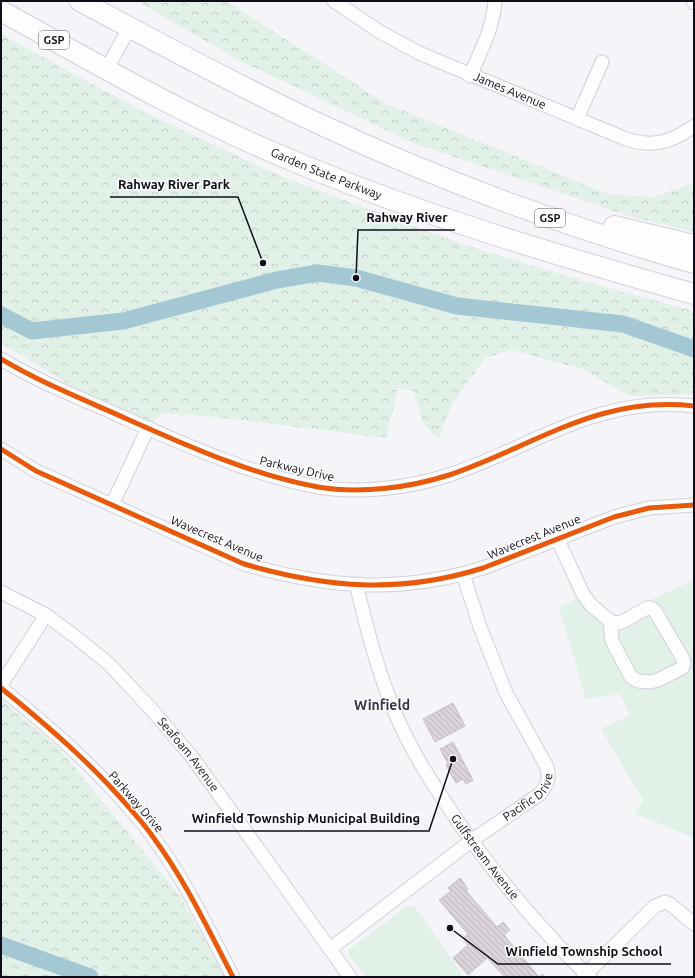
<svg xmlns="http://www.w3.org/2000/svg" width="695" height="978" viewBox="0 0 695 978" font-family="Ubuntu,sans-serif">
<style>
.green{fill:#e2f1e8}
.forest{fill:url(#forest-crowns)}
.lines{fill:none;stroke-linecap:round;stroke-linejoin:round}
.river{stroke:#a4c7d4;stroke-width:17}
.building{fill:url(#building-back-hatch);stroke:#c7c0c5}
.minor-casing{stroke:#d1cfd8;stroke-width:15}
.highway-casing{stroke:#d1cfd8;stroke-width:22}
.minor{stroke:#fefdfe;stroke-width:13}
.highway{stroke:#fefdfe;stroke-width:20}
.cycleway-casing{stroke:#fff;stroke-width:8}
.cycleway{stroke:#e8590c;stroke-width:5}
.labels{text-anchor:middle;stroke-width:3;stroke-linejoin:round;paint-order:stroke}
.shield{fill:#fff;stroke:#57565d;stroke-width:1}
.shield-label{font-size:11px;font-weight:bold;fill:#0f0d18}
.street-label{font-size:12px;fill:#0f0d18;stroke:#fff}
.quarter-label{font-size:14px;font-weight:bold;fill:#37314b;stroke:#fff}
.leader{fill:none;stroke:#0f0d18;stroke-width:1.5}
.callout-dot{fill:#0f0d18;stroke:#fff;stroke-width:1.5}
.callout-label{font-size:13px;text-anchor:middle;font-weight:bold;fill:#0f0d18;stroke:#fff;stroke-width:3;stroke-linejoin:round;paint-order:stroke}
</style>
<defs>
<pattern id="forest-crowns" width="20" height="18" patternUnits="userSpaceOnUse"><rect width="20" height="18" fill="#e2f1e8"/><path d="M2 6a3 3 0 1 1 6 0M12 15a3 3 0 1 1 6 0" fill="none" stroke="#c1cdc6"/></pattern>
<pattern id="building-back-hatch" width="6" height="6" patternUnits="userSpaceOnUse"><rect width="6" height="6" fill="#dad3d9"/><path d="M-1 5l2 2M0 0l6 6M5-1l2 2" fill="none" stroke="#bab4ba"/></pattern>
</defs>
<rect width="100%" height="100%" fill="#f5f4f9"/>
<!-- green -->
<path class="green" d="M694,580v258l-59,-24 8,-14 -42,-71 29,-14 -10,-21 -34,5 -27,-91 20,-11 23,25z
M407,906l8,1 46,65v5h-94l-18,-20 -1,-7z"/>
<!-- forest -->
<path class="forest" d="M137,1h89l161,103 221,90 46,3 40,-14v49l-62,-15 -219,-74 -175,-83z
M1,34l141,77 138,65 182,68 125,38 107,29v83l-64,2 -48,-27 -71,-19 -26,8 -33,46 -13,35 -16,-16 -10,-32 -15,-3 -12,50 -171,-21 -52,-4 -11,10 -77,-35 -74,-45z
M1,700l57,47 121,148 35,60 11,22h-224z"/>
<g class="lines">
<!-- river -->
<path class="river" d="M1,315l31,16 91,-10 154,-41 41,-7 38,5 101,28 166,18 71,25
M1,945l89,32"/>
</g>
<!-- building -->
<path class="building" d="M453,703l12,23 -30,16 -12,-23z
M453,742l20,38 -7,4 -3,-5 -7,4 -10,-18 2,-1 -8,-15z
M460,878l8,11 -2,2 31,36 6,-5 7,8 -6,5 35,42 3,-3 3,3h-40l-18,-19 -19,17 -15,-17 15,-13 -5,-7 5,-4 -29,-34 12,-9 -3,-3z"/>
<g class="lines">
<!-- minor casing -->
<g class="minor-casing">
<g id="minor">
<path id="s1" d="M334,1l46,31 39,21 207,86c26,9 47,3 68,-13"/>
<path d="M693,1l1,2"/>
<path d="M106,70l24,-43 -5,-3"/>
<path d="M470,76c11,-26 23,-47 25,-75"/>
<path d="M577,119l25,-57"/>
<path d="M1,359c40,24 84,41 126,60 61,27 125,56 191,68 41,7 91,1 131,-12 86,-29 149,-80 245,-69"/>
<path d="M1,449l35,22 208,93c83,24 156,30 239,4l131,-51 35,-9 45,-3"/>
<path d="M112,505l36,-77"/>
<path d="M557,538l26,56 8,11 19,16 8,2 6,-2 23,-13h4l4,3 28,48 1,4 -2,5 -24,12 -8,2 -12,-1 -7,-4 -19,-36 -2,-20"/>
<path id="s2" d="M356,584c11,45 22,89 40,131 13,31 30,59 49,87 27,42 57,80 90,118 18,19 35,40 55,57"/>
<path id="s3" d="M1,592l45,23 31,23 32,26 43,46 40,47 36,50 122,170"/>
<path d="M1,685l45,-70"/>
<path d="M1,688c47,38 92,77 131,123 7,8 15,17 21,26 32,43 55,92 80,140"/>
<path id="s4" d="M330,949l141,-108 69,-47c7,-9 10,-15 7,-27l-41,-74 -26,-66 -17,-53"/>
<path d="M583,977l72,-71 10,-4 5,2 24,20"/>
</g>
</g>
<!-- highway casing -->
<g class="highway-casing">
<g id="highway">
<path d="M80,1c77,41 154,83 233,120 123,58 250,105 381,142"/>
<path id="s5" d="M1,11c89,49 177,101 271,141 136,59 279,102 422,142"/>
<path d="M614,226l80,19"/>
</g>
</g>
<!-- minor -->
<use href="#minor" class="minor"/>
<!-- highway -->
<use href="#highway" class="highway"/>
<!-- cycleway casing -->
<g class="cycleway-casing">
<path id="cycleway" d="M1,359c40,24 84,41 126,60 61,27 125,56 191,68 41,7 91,1 131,-12 86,-29 149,-80 245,-69
M1,449l35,22 208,93c83,24 156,30 239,4l131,-51 35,-9 45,-3
M1,688c47,38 92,77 131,123 7,8 15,17 21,26 32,43 55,92 80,140"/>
</g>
<!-- cycleway -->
<use href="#cycleway" class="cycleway"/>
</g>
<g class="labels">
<!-- shield labels -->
<g class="shield">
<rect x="39" y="31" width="30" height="18" rx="3"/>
<rect x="535" y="209" width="30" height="18" rx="3"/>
</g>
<g class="shield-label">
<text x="54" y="44">GSP</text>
<text x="550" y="222">GSP</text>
</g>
<!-- street labels -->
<g class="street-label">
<text dy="4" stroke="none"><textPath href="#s1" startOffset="198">James Avenue</textPath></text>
<text dy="4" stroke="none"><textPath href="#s5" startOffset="364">Garden State Parkway</textPath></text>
<text transform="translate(297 469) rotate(13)" y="4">Parkway Drive</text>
<text transform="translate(534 537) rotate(-22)" y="4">Wavecrest Avenue</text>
<text transform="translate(217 539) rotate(23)" y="4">Wavecrest Avenue</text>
<text dy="4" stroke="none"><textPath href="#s3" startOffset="251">Seafoam Avenue</textPath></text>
<text dy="4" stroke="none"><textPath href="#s4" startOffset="251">Pacific Drive</textPath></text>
<text transform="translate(136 802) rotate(49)" y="4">Parkway Drive</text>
<text dy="4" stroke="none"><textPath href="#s2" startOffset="305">Gulfstream Avenue</textPath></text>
</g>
<!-- quarter labels -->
<g class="quarter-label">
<text x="382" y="710">Winfield</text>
</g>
</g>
<!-- callouts -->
<path class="leader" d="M263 263L238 197H110M356 278L358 230H455M453 759L429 831H184M450 928L498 964H671"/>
<g class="callout-dot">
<circle cx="263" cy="263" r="4"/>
<circle cx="356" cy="278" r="4"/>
<circle cx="453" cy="759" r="4"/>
<circle cx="450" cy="928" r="4"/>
</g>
<g class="callout-label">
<text x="174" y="189">Rahway River Park</text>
<text x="407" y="222">Rahway River</text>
<text x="306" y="823">Winfield Township Municipal Building</text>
<text x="584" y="956">Winfield Township School</text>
</g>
<!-- border -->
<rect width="695" height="978" fill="none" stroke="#0f0d18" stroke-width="4"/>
</svg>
